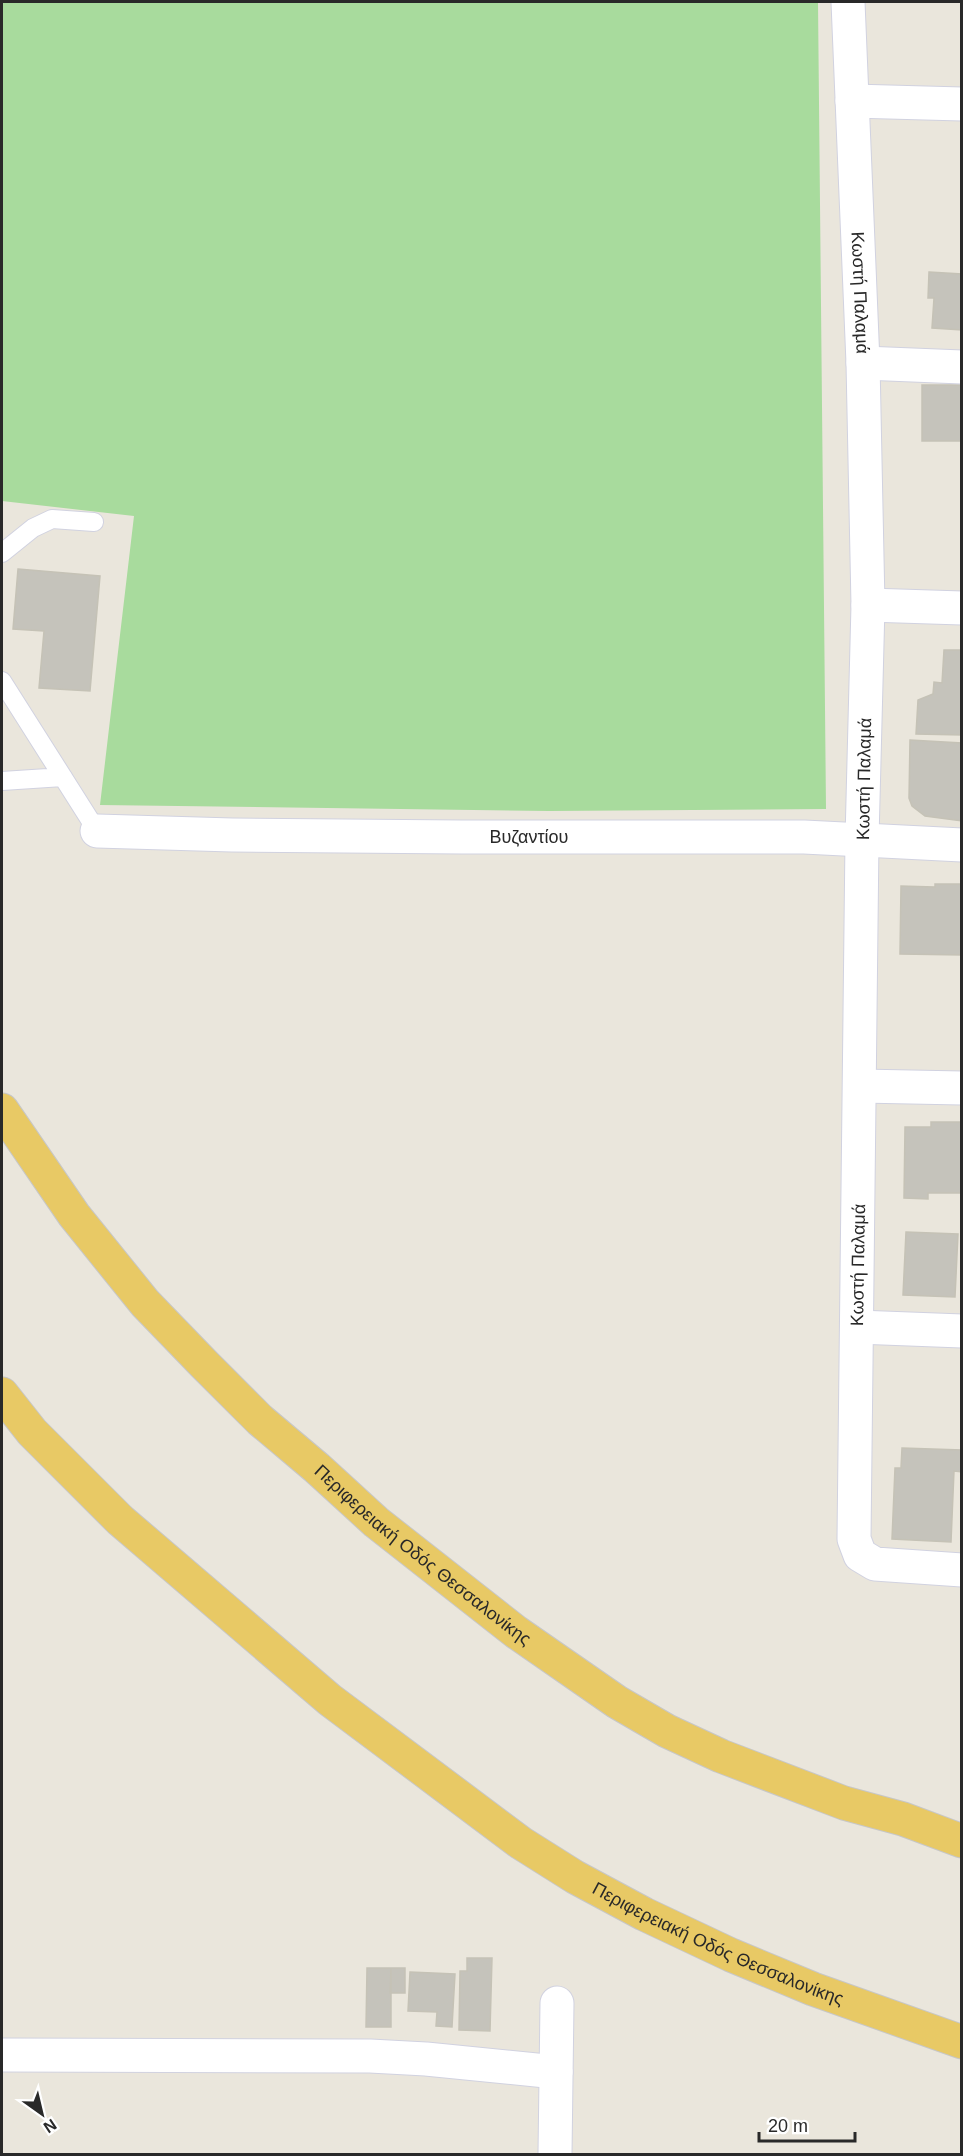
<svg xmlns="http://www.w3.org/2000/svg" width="963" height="2156" viewBox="0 0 963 2156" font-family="Arial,sans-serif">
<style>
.green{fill:#a8db9d}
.building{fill:#c5c3bb;stroke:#c5c2b6;stroke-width:1.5}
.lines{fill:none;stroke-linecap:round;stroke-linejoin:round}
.service-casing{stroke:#d1d2e0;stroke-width:20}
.minor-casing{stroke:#d1d2e0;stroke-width:35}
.trunk-casing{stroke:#c7c7c7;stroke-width:35}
.service{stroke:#fff;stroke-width:18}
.minor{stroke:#fff;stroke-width:33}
.trunk{stroke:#e8c965;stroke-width:33}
.labels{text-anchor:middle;stroke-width:6;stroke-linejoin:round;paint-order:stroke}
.street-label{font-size:18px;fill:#292929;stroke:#fff}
</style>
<rect width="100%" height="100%" fill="#eae6dc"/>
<!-- green -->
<path class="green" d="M2,2h816l8,807 -277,2 -449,-6 34,-289 -132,-15z"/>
<!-- building -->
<path class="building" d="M929,272l33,2v56l-30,-2 2,-30h-6z
M922,385h40v56h-40z
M18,569l82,7 -10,115 -51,-3 5,-57 -31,-2z
M944,650h18v85l-46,-1 2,-34 15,-6 1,-12 8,1z
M910,740l52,3v78l-37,-5 -13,-10 -3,-8z
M935,884h27v71l-62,-1 1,-68 34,1z
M931,1122h31v71h-34v6l-24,-1 1,-71h26z
M906,1232l52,2 -3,63 -52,-2z
M902,1448l60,2v22l-8,-1 -3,71 -59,-3 3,-71h6z
M467,1958h25l-2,73 -31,-1 1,-59h7z
M367,1968h24v59h-25z
M391,1968h14v25h-15z
M410,1972l45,2 -3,53 -16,-1 1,-14 -29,-1z"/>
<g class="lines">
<!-- service casing -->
<g class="service-casing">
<path id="service" d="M2,553l31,-25 19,-9 42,3
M2,681l95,150
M2,781l61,-4"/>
</g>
<!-- minor casing -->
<g class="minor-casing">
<g id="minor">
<path id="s1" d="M848,2l15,361 5,242 -6,234 -8,700 6,16 15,9 87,6"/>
<path d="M852,101l110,3"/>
<path d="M863,363l99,4"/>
<path d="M868,605l94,3"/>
<path id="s2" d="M97,831l135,4 230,2h342l158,8"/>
<path d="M860,1086l102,2"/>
<path d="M857,1327l105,4"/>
<path d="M2,2055l368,1 56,3 130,13"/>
<path d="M555,2154l2,-151"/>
</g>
</g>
<!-- trunk casing -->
<g class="trunk-casing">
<g id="trunk">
<path id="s3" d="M2,1110l72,105 71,88 59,61 56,56 57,48 59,54 140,110 101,70 50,29 54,25 123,47 59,16 59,22"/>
<path id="s4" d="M2,1394l30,38 88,88 210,180 191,143 54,34 69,37 87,41 82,34 149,53"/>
</g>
</g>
<!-- service -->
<use href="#service" class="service"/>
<!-- minor -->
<use href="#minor" class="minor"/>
<!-- trunk -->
<use href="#trunk" class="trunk"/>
</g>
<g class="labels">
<!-- street labels -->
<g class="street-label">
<text dy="6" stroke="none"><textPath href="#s1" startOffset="291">Κωστή Παλαμά</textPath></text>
<text transform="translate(864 779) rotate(-89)" y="6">Κωστή Παλαμά</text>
<text dy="6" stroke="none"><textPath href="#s2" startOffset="432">Βυζαντίου</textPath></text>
<text transform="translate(858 1265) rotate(-89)" y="6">Κωστή Παλαμά</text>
<text dy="6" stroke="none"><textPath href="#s3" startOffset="616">Περιφερειακή Οδός Θεσσαλονίκης</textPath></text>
<text dy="6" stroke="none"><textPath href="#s4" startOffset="910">Περιφερειακή Οδός Θεσσαλονίκης</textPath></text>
</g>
</g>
<!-- border -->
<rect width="963" height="2156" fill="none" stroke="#292929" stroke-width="6"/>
<!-- north arrow -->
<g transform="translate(42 2114) rotate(146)" stroke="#ffffff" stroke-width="4.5" paint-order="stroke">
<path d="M0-4.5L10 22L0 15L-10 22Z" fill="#292929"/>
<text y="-9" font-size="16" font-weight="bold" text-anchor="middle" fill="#292929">N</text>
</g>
<!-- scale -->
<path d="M759 2132v9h96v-9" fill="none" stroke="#292929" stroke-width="3"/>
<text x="768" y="2132" font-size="18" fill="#292929" stroke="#ffffff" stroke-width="4.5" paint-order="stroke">20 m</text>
</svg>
